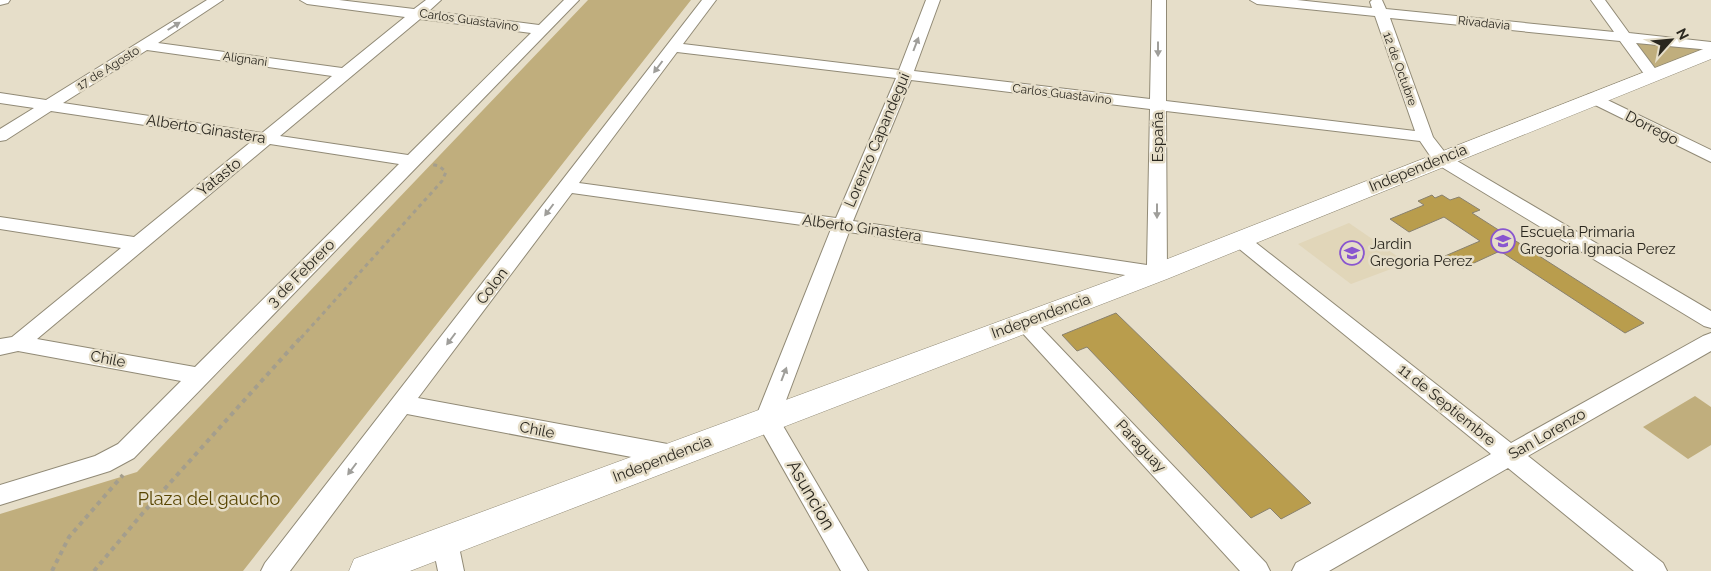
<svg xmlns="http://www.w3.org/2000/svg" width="1711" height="571" viewBox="0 0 1711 571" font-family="Raleway,sans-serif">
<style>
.built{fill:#e1d6b9}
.green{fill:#c0ae7d}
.building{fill:#b99d4d;stroke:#89816e}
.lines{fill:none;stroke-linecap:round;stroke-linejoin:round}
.street-casing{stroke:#918a76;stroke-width:2}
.secondary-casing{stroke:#918a76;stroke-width:1}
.path-far1{stroke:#a49e8d;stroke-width:3;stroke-dasharray:4 4;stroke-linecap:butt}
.path{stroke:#a49e8d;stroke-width:4;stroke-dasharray:4.5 4.5;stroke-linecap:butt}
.street{fill:#fff;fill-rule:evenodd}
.secondary{fill:#fff;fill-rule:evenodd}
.oneway{fill:#9f9e9a}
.labels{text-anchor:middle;stroke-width:5;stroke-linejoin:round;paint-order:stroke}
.far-street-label{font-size:12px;fill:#2a271f;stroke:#e6dec9}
.street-label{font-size:15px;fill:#2a271f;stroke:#e6dec9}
.poi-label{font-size:15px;fill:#2a271f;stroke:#e6dec9;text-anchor:start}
.near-street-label{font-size:18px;fill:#2a271f;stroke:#e6dec9}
.near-park-label{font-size:18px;fill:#574400;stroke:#e6dec9}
</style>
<rect width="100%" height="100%" fill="#e6dec9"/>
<!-- built -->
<path class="built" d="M1349,223l58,40 -56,21 -53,-40z"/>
<!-- green -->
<path class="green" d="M588,0h103l-448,571h-243v-57l137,-42z
M1630,40l81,8 -58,24z
M1695,396l16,11v38l-23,14 -45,-32z"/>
<!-- building -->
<path class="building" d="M1432,195l3,3 7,-3 8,5 9,-3 21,13 -8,3 172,110 -19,10 -125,-82 -37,17 -18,-12 35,-15 -36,-24 -35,15 -19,-13 34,-14 -6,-4z
M1116,313l195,190 -30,16 -11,-11 -19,10 -164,-171 -10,4 -15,-16z"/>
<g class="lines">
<!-- street casing -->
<g class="street-casing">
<path id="street" d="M0,0h10l-2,3 -8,2z
M207,0h16l-65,43 184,25 63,-51 -98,-13 -7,-4h39l75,9 12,-9h15l-12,11 110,14 25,-25h15l-445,458 -24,13 -110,34v-20l95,-29 23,-12 63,-63 -163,-30 -18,4v-16l12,-2 109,-89 -121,-19v-12l134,20 118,-96 -201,-30 -45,29 -6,1v-12l34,-21 -34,-5v-10l46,7zM420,19l111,14 -123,122 -128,-19zM147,50l185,26 -70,57 -199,-30zM270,144l129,20 -204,203 -158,-28z
M702,0h14l-33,44 216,26 27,-70h14l-26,71 236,28 2,-99h14v101l249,30 -40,-115 -118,-12 -7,-4h47l75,8 -2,-6 2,-2h10l4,9 228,23 -23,-32h14l24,33 82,9v8l-75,-7 24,32 -3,3h-10l-27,-37 -230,-23 43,119 14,18 264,156v17l-7,-2 -269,-163 -15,-22 -254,-30 1,162 -3,5 -7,2 -308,-48 -70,187 89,152h-27l-86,-152 76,-190 -259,-36 -154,205 255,47 8,3 4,7 -4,7 -8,3 -266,-51 -117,157h-29l4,-8zM677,52l219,26 -60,140 -257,-35zM911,80l239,29 -3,156 -294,-44z
M1593,93l118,57v12l-124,-61 -2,-3 2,-3z
M1239,233l7,2 265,208 192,-107 8,-3v18l-183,105 135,107 4,8h-33l-126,-103 -179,103h-37l4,-8 195,-109 -259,-211 -2,-4 2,-4z
M1024,315l7,2 235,246 4,8h-30l-223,-244 -3,-5 3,-5z
M445,531l9,3 4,8 6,29h-26l-6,-29 4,-8z"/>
</g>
<!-- secondary casing -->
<g class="secondary-casing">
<path id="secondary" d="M1711,46v13l-544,220 -757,292h-61l5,-12 793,-292z"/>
</g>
<!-- path-far1 -->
<path class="path-far1" d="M301,338l141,-157 4,-9 -7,-6 -9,-2"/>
<!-- path -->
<path class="path" d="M52,571l17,-34 54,-62
M94,571l48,-57 160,-178"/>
<!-- street -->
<use href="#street" class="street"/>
<!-- secondary -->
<use href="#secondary" class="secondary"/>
</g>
<!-- one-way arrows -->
<defs><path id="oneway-solid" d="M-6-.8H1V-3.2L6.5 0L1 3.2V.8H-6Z" transform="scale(1.25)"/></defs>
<g class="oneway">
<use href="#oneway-solid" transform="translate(174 26) rotate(-32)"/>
<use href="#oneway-solid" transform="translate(916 44) rotate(-69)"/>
<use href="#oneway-solid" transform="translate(1158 49) rotate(90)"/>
<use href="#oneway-solid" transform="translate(658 67) rotate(127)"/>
<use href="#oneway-solid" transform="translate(549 210) rotate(127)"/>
<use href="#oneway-solid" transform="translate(1157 211) rotate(90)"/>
<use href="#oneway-solid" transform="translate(451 339) rotate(127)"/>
<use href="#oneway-solid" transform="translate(784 374) rotate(-69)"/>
<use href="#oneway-solid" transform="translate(352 469) rotate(127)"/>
</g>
<!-- icons -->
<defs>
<g id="school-ring" transform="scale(1.25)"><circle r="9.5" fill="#e6dec9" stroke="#8956cf" stroke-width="1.5"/><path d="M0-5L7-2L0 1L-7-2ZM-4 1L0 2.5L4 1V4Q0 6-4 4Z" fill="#8956cf"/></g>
</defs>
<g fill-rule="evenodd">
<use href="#school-ring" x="1503" y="241"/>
<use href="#school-ring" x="1352" y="253"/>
</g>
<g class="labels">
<!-- far-street labels -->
<g class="far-street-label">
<text transform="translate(469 20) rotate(8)" y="4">Carlos Guastavino</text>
<text transform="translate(1484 23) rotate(6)" y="4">Rivadavia</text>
<text transform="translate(245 59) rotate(8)" y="4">Alignani</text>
<text transform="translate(108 68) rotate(-32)" y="4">17 de Agosto</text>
<text transform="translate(1400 69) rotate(70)" y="4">12 de Octubre</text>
<text transform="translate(1062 94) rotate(7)" y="4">Carlos Guastavino</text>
</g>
<!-- street labels -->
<g class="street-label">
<text transform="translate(1652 128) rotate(27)" y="5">Dorrego</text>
<text transform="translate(206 129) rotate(9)" y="5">Alberto Ginastera</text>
<text transform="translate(1158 137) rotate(-90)" y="5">España</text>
<text transform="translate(877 140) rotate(-67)" y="5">Lorenzo Capandegui</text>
<text transform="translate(1418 168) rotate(-22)" y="5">Independencia</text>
<text transform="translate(219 177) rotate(-39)" y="5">Yatasto</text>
<text transform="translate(862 228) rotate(8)" y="5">Alberto Ginastera</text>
<text transform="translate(301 273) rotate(-45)" y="5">3 de Febrero</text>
<text transform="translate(492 286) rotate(-53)" y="5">Colon</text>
<text transform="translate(1041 316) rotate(-20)" y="5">Independencia</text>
<text transform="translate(108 359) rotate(11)" y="5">Chile</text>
<text transform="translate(1447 405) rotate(39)" y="5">11 de Septiembre</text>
<text transform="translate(537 430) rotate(11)" y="5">Chile</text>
<text transform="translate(1547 434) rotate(-30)" y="5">San Lorenzo</text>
<text transform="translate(1141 446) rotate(47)" y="5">Paraguay</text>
<text transform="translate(662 459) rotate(-21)" y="5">Independencia</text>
</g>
<!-- poi labels -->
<g class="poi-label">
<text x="1520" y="237">Escuela Primaria<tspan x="1520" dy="17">Gregoria Ignacia Perez</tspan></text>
<text x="1370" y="249">Jardin<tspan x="1370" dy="17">Gregoria Perez</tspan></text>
</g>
<!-- near-street labels -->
<g class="near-street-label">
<text transform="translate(811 495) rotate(60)" y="6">Asuncion</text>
</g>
<!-- near-park labels -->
<g class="near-park-label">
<text x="209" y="505">Plaza del gaucho</text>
</g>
</g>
<!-- north arrow -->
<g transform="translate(1671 40) rotate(63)" stroke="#e6dec9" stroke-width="4" paint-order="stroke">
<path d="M0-4L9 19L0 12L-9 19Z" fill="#2a271f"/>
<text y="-8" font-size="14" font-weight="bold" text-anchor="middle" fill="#2a271f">N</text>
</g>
</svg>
